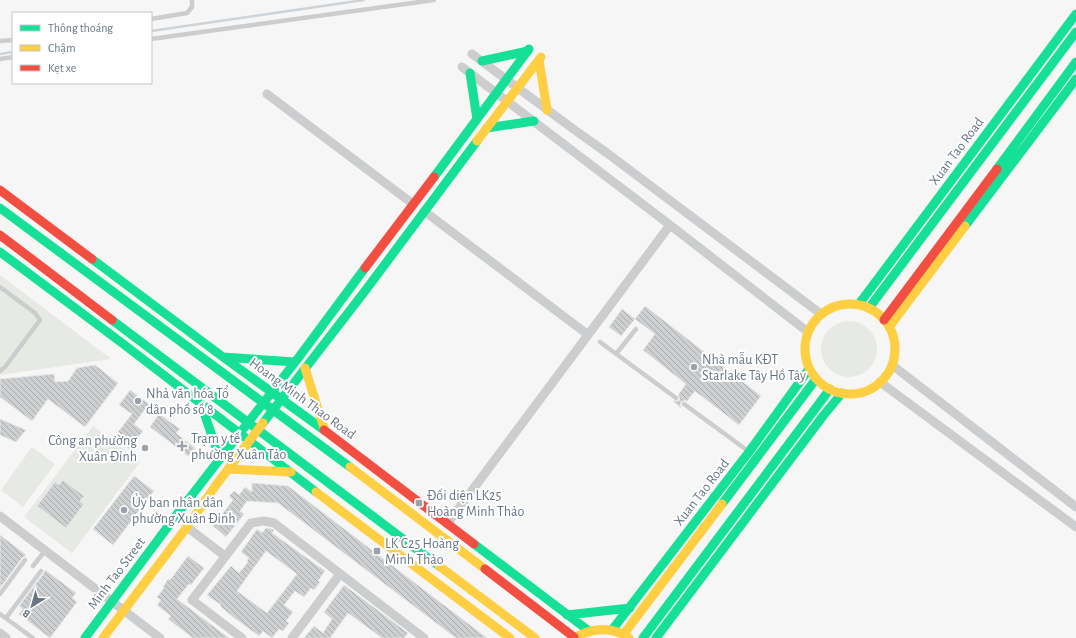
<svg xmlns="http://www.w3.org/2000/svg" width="1076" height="638" viewBox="0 0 1076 638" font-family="'Alegreya Sans',sans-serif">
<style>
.green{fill:#e6e9e4}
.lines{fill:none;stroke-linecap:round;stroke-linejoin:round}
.stream{stroke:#cdd3d7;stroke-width:2.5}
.building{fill:url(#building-back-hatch);stroke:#e6e6e6;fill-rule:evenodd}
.lane{stroke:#cccdcf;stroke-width:4.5}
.street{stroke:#cccdcf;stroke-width:9}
.fast{stroke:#16e098;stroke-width:9}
.slow{stroke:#ffcf43;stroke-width:9}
.jam{stroke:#f24e42;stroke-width:9}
.poi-dot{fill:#99a2ad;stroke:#fff;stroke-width:1.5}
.labels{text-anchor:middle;stroke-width:4;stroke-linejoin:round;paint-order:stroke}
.street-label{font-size:14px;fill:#677585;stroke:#fff}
.poi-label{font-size:14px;fill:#677585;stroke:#fff;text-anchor:start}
</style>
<defs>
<pattern id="building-back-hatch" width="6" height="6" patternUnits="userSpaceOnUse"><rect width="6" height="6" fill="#cdcfd0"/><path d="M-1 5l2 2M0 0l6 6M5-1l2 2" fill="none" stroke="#aaadae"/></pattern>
</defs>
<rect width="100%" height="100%" fill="#f6f6f6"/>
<!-- green -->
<path class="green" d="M0,275l111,84 -111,16z
M821 349a28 28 0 1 1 56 0a28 28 0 1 1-56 0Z
M93,426l47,36 -68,91 -48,-36z
M32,447l23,17 -32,43 -22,-17z"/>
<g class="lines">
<!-- stream -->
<path class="stream" d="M151,31l213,-31
M0,54l13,-2"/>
</g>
<!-- building -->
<path class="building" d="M645,306l116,90 -22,29 -44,-34 -8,10 -3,-1 -3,2 -1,2 1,4 -8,-7h6l1,-3 -2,-3 8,-11 -43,-34 12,-16 -20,-15z
M622,309l13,10 -14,17 -12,-9z
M95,365l23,18 -33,44 -37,-28 -16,22 -32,-24v-18l54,-5 1,8 13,-1 9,-13z
M130,390l19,14 -15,20 9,7 -14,18 -15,-12 18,-23 -13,-9z
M159,414l21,15 -4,4 19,15 -7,8 -38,-29z
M0,419l26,11 -10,12 -16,-7z
M134,476l20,15 -41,54 -20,-16z
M63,480l21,16 -4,5 4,3 -18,24 -29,-22 18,-24 4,3z
M252,483l36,3 199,152h-31l-178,-135 -31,-2 -7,10 4,3 -18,23 -13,-11 20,-26 -4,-4 5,-5 5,4 6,-8 7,5z
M266,528l5,1 3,1 -2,3 53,38 -7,10 2,1 -6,8 -3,-2 -7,9 -9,-6 -11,14 9,7 -7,9 3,2 -6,8 -4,-2 -7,9 -9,-7 -4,5 -26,-19 -13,-11 1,-1 -14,-10 24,-29 8,7 9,-11 -1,-1 2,-3 -8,-6 16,-23 5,4zM266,551l31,23 -30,39 -30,-22z
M0,535l26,20 -4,3 -22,30z
M188,556l16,12 -13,17 -2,-1 -12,15 52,39h-36l-25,-19 3,-3 -14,-11 4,-5 -4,-3 7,-9 -1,-1 5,-8 2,1z
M45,570l31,23 -4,5 5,4 -27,36 -31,-24 4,-5 -4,-3 25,-33z
M344,585l64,48 -4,5h-22l-34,-25 -18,25h-26l10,-12 9,7 9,-14 -8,-7z"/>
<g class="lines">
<!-- lane -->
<path class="lane" d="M151,19l36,-6 5,-6v-7
M151,39l283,-39
M0,41l13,-1
M0,59l13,-2
M0,287l35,26 5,7 -35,47 -5,4
M600,342l76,56
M616,354l20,-25
M684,404l64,47
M33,566l12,-15
M0,594l25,-34
M0,614l33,24
M6,618l35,-47"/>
<!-- street -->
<path class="street" d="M472,54l104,77 31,22 214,161
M462,67l208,158 138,107
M267,94l146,110
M424,211l163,123
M892,365l184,142
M880,382l196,145
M0,516l160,122
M447,524l223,-299
M187,527l38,29
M0,633l6,5
M242,638l-50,-38 59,-77 13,-2 10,2 150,115
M292,638l48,-64"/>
<!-- fast -->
<path class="fast" d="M482,61l46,-10
M470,73l7,46
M487,128l47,-7
M997,169l79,-107
M434,177l95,-128
M0,208l350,259
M965,226l111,-147
M0,252l122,91 194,149
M92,259l131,98 101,73
M859,304l217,-290
M869,308l207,-276
M112,320l327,246
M223,357l72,5
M201,404l19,55
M263,423l102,-132 112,-150
M722,504l94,-125
M474,544l115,87
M567,615l63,-7
M612,630l137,-178 60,-83
M85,638l93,-125 121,-156 66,-89
M643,638l187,-249
M656,638l167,-222 19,-23"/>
<!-- slow -->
<path class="slow" d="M539,60l8,50
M477,141l64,-84
M805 349a45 45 0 1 1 90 0a45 45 0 1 1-90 0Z
M889,327l76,-101
M305,368l20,63
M350,467l135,102
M229,469l62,3
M316,492l194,146
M439,566l96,72
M623,635l99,-131
M103,638l84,-111 29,-42 47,-62
M574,638c18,-10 37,-12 55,0"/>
<!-- jam -->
<path class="jam" d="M0,190l92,69
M0,235l112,85
M365,268l69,-91
M884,320l113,-151
M324,430l150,114
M485,569l89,68"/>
</g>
<!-- markers -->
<g class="poi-dot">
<circle cx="694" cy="367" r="4"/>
<circle cx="138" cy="401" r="4"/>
<path d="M180 440h4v4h4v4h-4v4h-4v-4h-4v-4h4z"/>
<circle cx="145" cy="448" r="4"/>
<rect x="415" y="499" width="8" height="8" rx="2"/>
<circle cx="124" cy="510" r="4"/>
<rect x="373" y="547" width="8" height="8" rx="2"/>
</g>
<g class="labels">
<!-- street labels -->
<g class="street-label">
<text transform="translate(956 151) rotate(-53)" y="5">Xuan Tao Road</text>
<text transform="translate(303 398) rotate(36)" y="5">Hoang Minh Thao Road</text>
<text transform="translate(701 492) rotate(-52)" y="5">Xuan Tao Road</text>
<text transform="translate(116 573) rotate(-53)" y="5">Minh Tao Street</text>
</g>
<!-- poi labels -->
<g class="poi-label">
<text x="702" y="364">Nhà mẫu KĐT<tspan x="702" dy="16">Starlake Tây Hồ Tây</tspan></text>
<text x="146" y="398">Nhà văn hóa Tổ<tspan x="146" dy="16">dân phố số 8</tspan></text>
<text x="191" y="443">Trạm y tế<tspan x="191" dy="16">phường Xuân Tảo</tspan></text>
<text x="137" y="445" text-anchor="end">Công an phường<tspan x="137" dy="16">Xuân Đỉnh</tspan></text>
<text x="427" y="500">Đối diện LK25<tspan x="427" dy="16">Hoàng Minh Thảo</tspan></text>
<text x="132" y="507">Ủy ban nhân dân<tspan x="132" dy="16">phường Xuân Đỉnh</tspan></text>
<text x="385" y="548">LK C25 Hoàng<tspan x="385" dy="16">Minh Thảo</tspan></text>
</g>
</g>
<!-- legend -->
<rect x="12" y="12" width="140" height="72" fill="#ffffff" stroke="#c2c8ce"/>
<rect x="20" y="25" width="20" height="6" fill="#16e098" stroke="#c2c8ce"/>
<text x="48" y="32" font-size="12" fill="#677585">Thông thoáng</text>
<rect x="20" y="45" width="20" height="6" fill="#ffcf43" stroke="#c2c8ce"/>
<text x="48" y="52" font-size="12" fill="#677585">Chậm</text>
<rect x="20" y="65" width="20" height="6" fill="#f24e42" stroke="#c2c8ce"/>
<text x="48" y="72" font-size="12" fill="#677585">Kẹt xe</text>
<!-- north arrow -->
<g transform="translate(32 606) rotate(217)" stroke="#ffffff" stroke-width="3" paint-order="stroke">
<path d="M0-3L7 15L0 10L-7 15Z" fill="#677585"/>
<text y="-6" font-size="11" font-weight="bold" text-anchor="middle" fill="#677585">B</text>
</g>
</svg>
